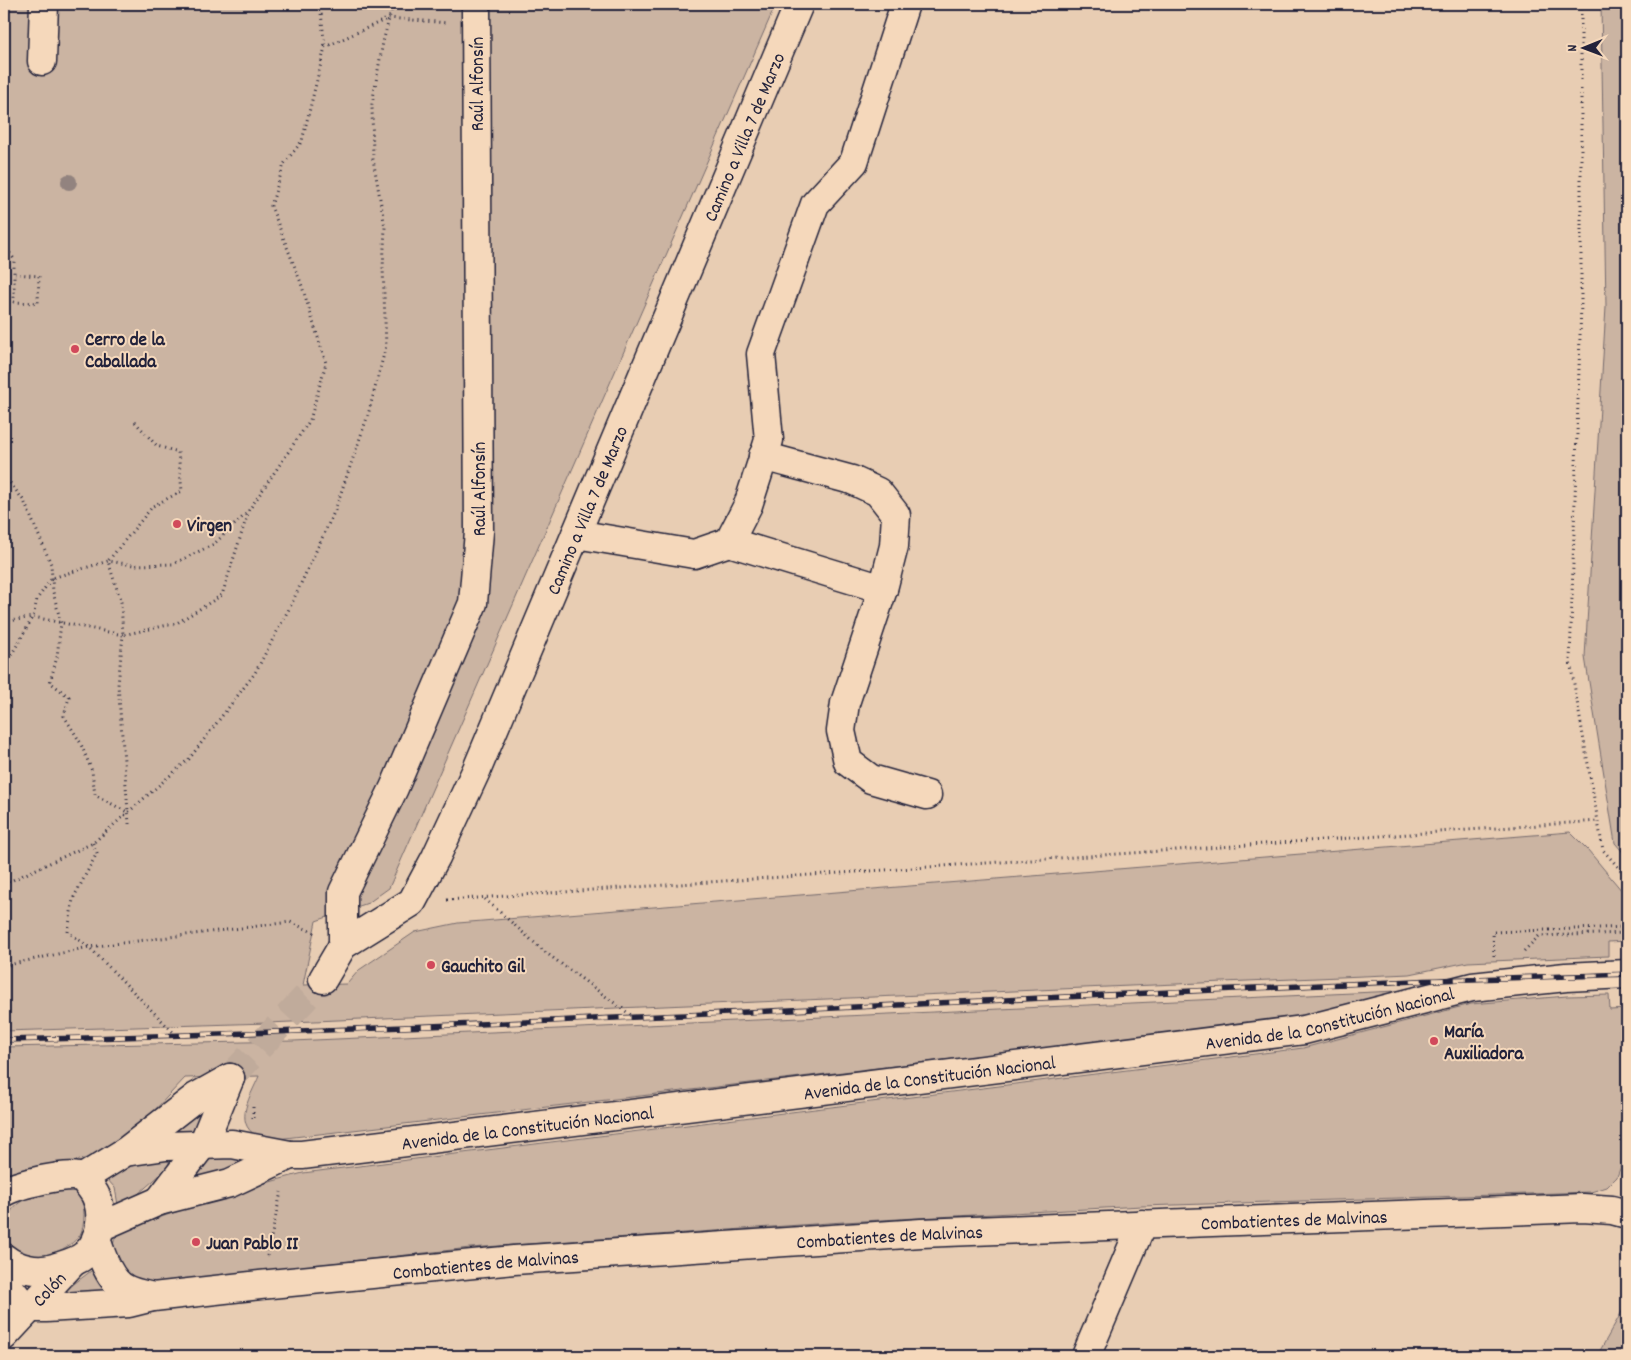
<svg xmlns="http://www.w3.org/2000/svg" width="1631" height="1360" viewBox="0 0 1631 1360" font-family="Dekko,sans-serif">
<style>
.green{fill:#cbb4a2;stroke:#766b6e}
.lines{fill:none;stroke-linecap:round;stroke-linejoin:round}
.minor-tunnel{stroke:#c0ab9b;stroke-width:28;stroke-dasharray:28 14;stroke-linecap:butt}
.minor-casing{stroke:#22223b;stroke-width:31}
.major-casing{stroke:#22223b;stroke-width:31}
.path{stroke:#22223b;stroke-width:3;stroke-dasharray:1 4;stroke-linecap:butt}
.minor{stroke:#f5d8bb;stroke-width:28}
.major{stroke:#f5d8bb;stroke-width:28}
.rail-casing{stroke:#22223b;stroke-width:5.5}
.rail{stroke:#f5d8bb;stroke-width:4;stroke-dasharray:11;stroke-linecap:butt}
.tree{fill:#92837f}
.poi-dot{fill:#d1495b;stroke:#f5d8bb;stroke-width:2}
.labels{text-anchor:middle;stroke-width:4;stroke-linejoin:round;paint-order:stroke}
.street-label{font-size:19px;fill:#22223b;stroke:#f5d8bb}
.poi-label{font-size:19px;font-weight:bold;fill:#22223b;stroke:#f5d8bb;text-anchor:start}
</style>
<rect width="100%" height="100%" fill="#e8cdb3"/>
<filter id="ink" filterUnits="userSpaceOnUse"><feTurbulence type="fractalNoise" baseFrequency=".02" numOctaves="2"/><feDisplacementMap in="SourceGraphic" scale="10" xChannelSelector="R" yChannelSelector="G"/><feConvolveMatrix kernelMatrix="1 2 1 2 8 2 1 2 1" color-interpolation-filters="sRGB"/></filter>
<g filter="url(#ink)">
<!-- green -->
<path class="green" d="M4,4h772l-387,884 -21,15 -52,18 -13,64 44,-1 12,-14 56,-38 43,-9 1112,-91 18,18 39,47v44l-19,1v14l-140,6 -58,12 -1142,49 -264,8z
M1601,4h26v853l-12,-14 -30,-186 21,-350z
M1419,990l-120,28 -1022,121c-6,-1 -15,-1 -20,-3 -25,-14 -5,-42 2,-60l-74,2 -49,52 -44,27 -42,10 -46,7v-127l289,-6z
M1609,995l1,15 17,-1v140l-10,28 -10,10 -16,5 -449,14 -299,16 -373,26 -329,36 -15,-8 -14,-28 3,-10 6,-6c60,-23 120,-43 182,-59l1000,-125 168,-44 96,-8z
M205,1102l-7,30h-27z
M211,1156l36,2 -2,6 -50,15z
M148,1159h22l-3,10 -43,37 -6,-1 -3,-17 -9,-10 1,-6z
M69,1189c3,1 8,3 10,6 7,8 6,31 1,40 -11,15 -37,24 -55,20 -8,-2 -15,-11 -18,-18 -7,-41 37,-45 62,-48z
M95,1268l27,26 -63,1z
M1624,1308h3v48h-30z"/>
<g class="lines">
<!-- minor-tunnel -->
<path class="minor-tunnel" d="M230,1078l93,-99"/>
<!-- minor casing -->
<g class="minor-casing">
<g id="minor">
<path d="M42,61l2,-57"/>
<path d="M763,456l89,24 26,12 18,23 -2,31 -11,43 -38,114 -4,28 7,31 23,17 56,16"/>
<path d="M576,534l118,20 35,-12 19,-37 21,-65 -8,-86 54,-150 39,-42 51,-158"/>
<path d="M729,542l154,47"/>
<path d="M343,945v-53l51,-104 79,-185 6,-71 -3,-528"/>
<path id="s1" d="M323,979l20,-34 69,-43 24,-45 41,-88 322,-765"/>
<path d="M125,1152l71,-55 34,-19"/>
<path d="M159,1201l44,-57 27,-66"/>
<path d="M96,1238c5,17 13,43 30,51 8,4 19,6 27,8"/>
<path id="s2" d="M4,1281l17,21 9,6h16l83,-5 24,-6 107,-12 254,-25 407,-27 662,-25 29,2 15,4"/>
<path id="s3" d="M4,1336l69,-74"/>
<path d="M1086,1356l56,-132"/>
</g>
</g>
<!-- major casing -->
<g class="major-casing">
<g id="major">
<path id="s4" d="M83,1178l42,-26 41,-6 66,-2 58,11h12l1002,-125 168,-43 94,-10 61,-3"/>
<path d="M4,1192c12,-7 66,-21 78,-14 3,2 6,7 8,9 15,18 14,50 -4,67 -9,8 -20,10 -32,14 -17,5 -36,1 -50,-10"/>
<path d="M100,1227l59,-26 71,-18 60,-28"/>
</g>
</g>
<!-- path -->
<path class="path" d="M320,4l5,43
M1581,4v299l-11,358 33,189 24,27
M4,245l10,14v43l24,1 1,-27 -24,-2
M135,422l22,24 21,6 4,39 -29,15 -45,55 13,41 2,33 54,-12 45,-28 27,-85 61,-90 16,-57 -25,-80 -30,-77 13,-42 18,-23 23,-94 64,-29 59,5
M4,475l20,26 27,63 2,28 8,31 -4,34 -7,25 19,15 -5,19 16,26 12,29 3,24 34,18
M4,622l29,-5 90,18 -5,50 11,139
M4,668l29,-51 4,-18 15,-21 56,-17 25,4 40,-1 41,-20 34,-32
M93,843l4,10 -24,46 -5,33 21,15 201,-25 25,11
M4,884l89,-41 96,-84 66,-86 36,-68 44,-95 33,-95 18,-69 -3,-78 2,-41 -12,-68 -1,-55 11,-62 10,-38
M485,899l60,53 90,66
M447,900l1152,-79
M1524,951l15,-15 88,-3
M1494,956l-1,-24 134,-5
M4,966l85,-19 88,89
M253,1118v-14
M267,1256l14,-64"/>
<!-- minor -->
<use href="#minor" class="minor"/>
<!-- major -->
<use href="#major" class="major"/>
<!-- rail casing -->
<g class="rail-casing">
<path id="rail" d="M4,1040c471,-11 941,-39 1411,-59 71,-3 142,-4 212,-7"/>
</g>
<!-- rail -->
<use href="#rail" class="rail"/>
</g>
<!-- trees -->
<circle class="tree" cx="69" cy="182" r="8"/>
</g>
<!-- markers -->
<g class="poi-dot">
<circle cx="75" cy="349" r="5"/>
<circle cx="177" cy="524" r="5"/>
<circle cx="431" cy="965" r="5"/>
<circle cx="1434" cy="1041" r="5"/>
<circle cx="196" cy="1242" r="5"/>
</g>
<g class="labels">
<!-- street labels -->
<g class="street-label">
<text transform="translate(476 84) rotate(-90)" y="7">Raúl Alfonsín</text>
<text dy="7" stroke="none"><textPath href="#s1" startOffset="955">Camino a Villa 7 de Marzo</textPath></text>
<text transform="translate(478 489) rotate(-90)" y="7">Raúl Alfonsín</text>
<text dy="7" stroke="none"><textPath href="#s1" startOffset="550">Camino a Villa 7 de Marzo</textPath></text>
<text dy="7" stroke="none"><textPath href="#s4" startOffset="1265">Avenida de la Constitución Nacional</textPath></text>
<text dy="7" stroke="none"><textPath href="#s4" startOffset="860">Avenida de la Constitución Nacional</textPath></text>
<text dy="7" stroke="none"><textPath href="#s4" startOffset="455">Avenida de la Constitución Nacional</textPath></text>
<text dy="7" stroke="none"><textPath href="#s2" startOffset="1306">Combatientes de Malvinas</textPath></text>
<text dy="7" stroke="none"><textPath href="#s2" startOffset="901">Combatientes de Malvinas</textPath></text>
<text dy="7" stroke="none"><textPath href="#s2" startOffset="496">Combatientes de Malvinas</textPath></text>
<text dy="7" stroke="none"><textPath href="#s3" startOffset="65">Colón</textPath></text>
</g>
<!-- poi labels -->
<g class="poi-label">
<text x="85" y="345">Cerro de la<tspan x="85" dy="22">Caballada</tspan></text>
<text x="187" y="531">Virgen</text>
<text x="441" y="972">Gauchito Gil</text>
<text x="1444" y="1037">María<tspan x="1444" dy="22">Auxiliadora</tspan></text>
<text x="206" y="1249">Juan Pablo II</text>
</g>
</g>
<!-- margin -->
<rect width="1631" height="1360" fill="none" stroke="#f5d8bb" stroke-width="20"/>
<rect x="10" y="10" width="1611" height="1340" fill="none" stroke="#22223b" stroke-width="2" filter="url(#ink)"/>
<!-- north arrow -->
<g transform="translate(1584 48) rotate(269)" stroke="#f5d8bb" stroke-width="4" paint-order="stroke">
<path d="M0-4L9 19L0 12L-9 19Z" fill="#22223b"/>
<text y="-8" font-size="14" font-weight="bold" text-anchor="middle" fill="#22223b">N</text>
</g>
</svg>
